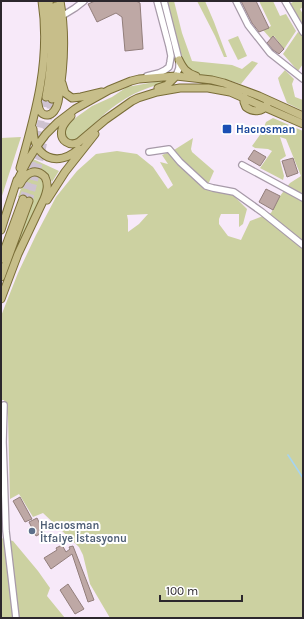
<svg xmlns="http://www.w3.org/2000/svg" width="304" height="619" viewBox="0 0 304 619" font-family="Karla,sans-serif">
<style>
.green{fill:#ccd1a1;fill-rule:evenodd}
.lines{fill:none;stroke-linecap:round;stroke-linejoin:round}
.stream{stroke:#a4d4f3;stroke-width:1.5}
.building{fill:#bea8a5;stroke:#927e7b}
.major-tunnel{stroke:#cec2d0;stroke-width:7;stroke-dasharray:7 3.5;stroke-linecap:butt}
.minor-casing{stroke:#a79aa9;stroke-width:8}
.major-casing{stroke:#796d37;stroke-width:9}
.minor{stroke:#fff;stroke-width:5.5}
.major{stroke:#c7be8a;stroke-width:7}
.transit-dot{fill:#1a4fb4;stroke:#fff;stroke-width:1.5}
.service-dot{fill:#5c6f8a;stroke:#fff;stroke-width:1.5}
.labels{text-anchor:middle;stroke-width:4;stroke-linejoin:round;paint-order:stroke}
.transit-label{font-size:11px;font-weight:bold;fill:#164399;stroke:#fff;text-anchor:start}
.service-label{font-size:11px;font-weight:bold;fill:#4e5e75;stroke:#fff;text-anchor:start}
</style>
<rect width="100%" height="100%" fill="#f7e9f9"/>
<!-- green -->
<path class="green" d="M166,1h8l8,32 10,28 40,4 10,4 10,-8 6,2 -17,21 -20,-6 -35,-4z
M197,1h8l9,21 13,35h-3l-9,-21z
M259,1h14l7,15 6,-2 10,17 -12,18 -10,-13 -3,3 -8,-9 8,-4z
M295,1h8v6l-3,2 3,5v11l-14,-21z
M298,32l5,3v29l-5,7 -15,-17z
M238,36l9,20 -9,4 -10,-20z
M285,70l9,9 -2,5 3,13 8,3v11l-16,-8 -7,-18 -2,-7z
M160,81h5v1c-14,5 -28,9 -40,17 -10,6 -19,13 -27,21 -8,7 -14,15 -23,21l-8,-1 -3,-9 2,-5 12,-10 14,-10 20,-9 15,-10z
M273,118l30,13v487h-193l-20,-34 -7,-29 -4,-8 -36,-34 -10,4 -14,-23 -9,5 -2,-82 -4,-17h-3v-84l17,-43 18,-38 20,-38 21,-26 19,-17 21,-3 20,3 16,13 15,22 5,-4 -13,-23 8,2 -6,-9 12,-5 19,-12 -2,11 1,3 22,19 -7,16 10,5 14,1 16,16 -4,15 -4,3v-13h-18l-2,5v5l9,12 13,4 9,-19 21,-8 9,-17 10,-13 11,-7 -15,-37 -6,-2 6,19 -6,4 4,16 -1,4 -23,-12 12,-17 -4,-2 -13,-1 -3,-2 10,-14 4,-10zM148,214l-9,10 -11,8v-12l-1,-5z
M21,137l-20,62v-61z
M33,159l26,12 -7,11c-4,-11 -13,-18 -25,-14z
M34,176c10,1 10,8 9,17l-26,55 -1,-1 16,-46 -14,-4c3,-9 6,-18 16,-21z
M1,538l12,3 25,30 12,17 -3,8 18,22h-64z"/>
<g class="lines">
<!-- stream -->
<path class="stream" d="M288,455l15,23"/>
</g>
<!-- building -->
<path class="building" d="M95,1h41l4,2 3,46 -18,2 -3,-34 -6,-4 -19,9 -9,-18z
M241,1h15l13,27 -10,4 -7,-9z
M273,36l11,13 -5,5 -6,-4 -6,-7z
M254,150l12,7 -6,9 -12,-7z
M293,158l5,15 -11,4 -5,-16z
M266,189l14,7 -7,14 -14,-8z
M20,497l12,22 -7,3 -12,-21z
M37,518l7,14 -8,4 -7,-14z
M62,545l4,7 4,-3 -1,-2 4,-1 21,54 -6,2 -16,-48 -21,15 -7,-11 13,-8 -1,-2z
M68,584l16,25 -9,5 -15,-24z"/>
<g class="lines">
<!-- major-tunnel -->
<path class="major-tunnel" d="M23,199l8,-28 15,-74
M29,201l12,-45 11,-57"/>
<!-- minor casing -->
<g class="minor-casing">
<path id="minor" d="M164,1l15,59v8l-3,8
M236,1l12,24 22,28 33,26
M285,1l18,31
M62,16l13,-8 9,-7
M147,76l12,-3 6,-3 4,-3 1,-5 1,-6 -2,-10 -12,-45
M149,152l20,-3 11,13 26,24 7,2 21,4 28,20 41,33
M242,165l61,33
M4,405l-1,37 3,89 10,87"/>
</g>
<!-- major casing -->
<g class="major-casing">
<path id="major" d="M179,60c4,8 7,13 17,16
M62,83l3,10 7,5 9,-1 21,-5
M158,88l9,-3 9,-9
M46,97c6,-32 7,-64 3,-96
M244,97v5l2,5c7,5 16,6 21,-3
M52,99c5,-31 8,-62 4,-93
M38,104c2,16 17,14 20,-2 6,-33 8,-68 2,-101
M71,116c-4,4 -8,8 -9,13 -3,12 8,18 17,13l26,-22 27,-19 6,-3 19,-6 23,-4h28l22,4 73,32
M33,129c1,29 24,39 46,20
M20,168c16,-56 31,-109 22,-167
M16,183l12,-23 9,-14 9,-12 12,-12 17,-13 34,-19 22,-9 8,-2 37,-3 36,4 12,3 35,13 44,20
M47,200l18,-28 30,-38
M1,230l16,-50
M1,259l22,-60
M1,277l28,-76
M1,299l17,-45 26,-55c3,-8 5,-14 1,-22 -10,-10 -19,-4 -25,7"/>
</g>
<!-- minor -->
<use href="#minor" class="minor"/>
<!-- major -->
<use href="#major" class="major"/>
</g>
<!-- markers -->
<rect class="transit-dot" x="222" y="124" width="10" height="10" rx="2"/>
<circle class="service-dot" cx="32" cy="531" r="4"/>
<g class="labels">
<!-- transit labels -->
<g class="transit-label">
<text x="236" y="133">Hacıosman</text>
</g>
<!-- service labels -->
<g class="service-label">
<text x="40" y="529">Hacıosman<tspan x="40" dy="13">İtfaiye İstasyonu</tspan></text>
</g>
</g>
<!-- border -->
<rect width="304" height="619" fill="none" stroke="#2c272d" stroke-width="4"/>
<!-- scale -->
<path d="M160 595v6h82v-6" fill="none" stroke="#2c272d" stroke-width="2"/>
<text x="166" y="595" font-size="12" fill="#2c272d" stroke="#ffffff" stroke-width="3" paint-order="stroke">100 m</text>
</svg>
